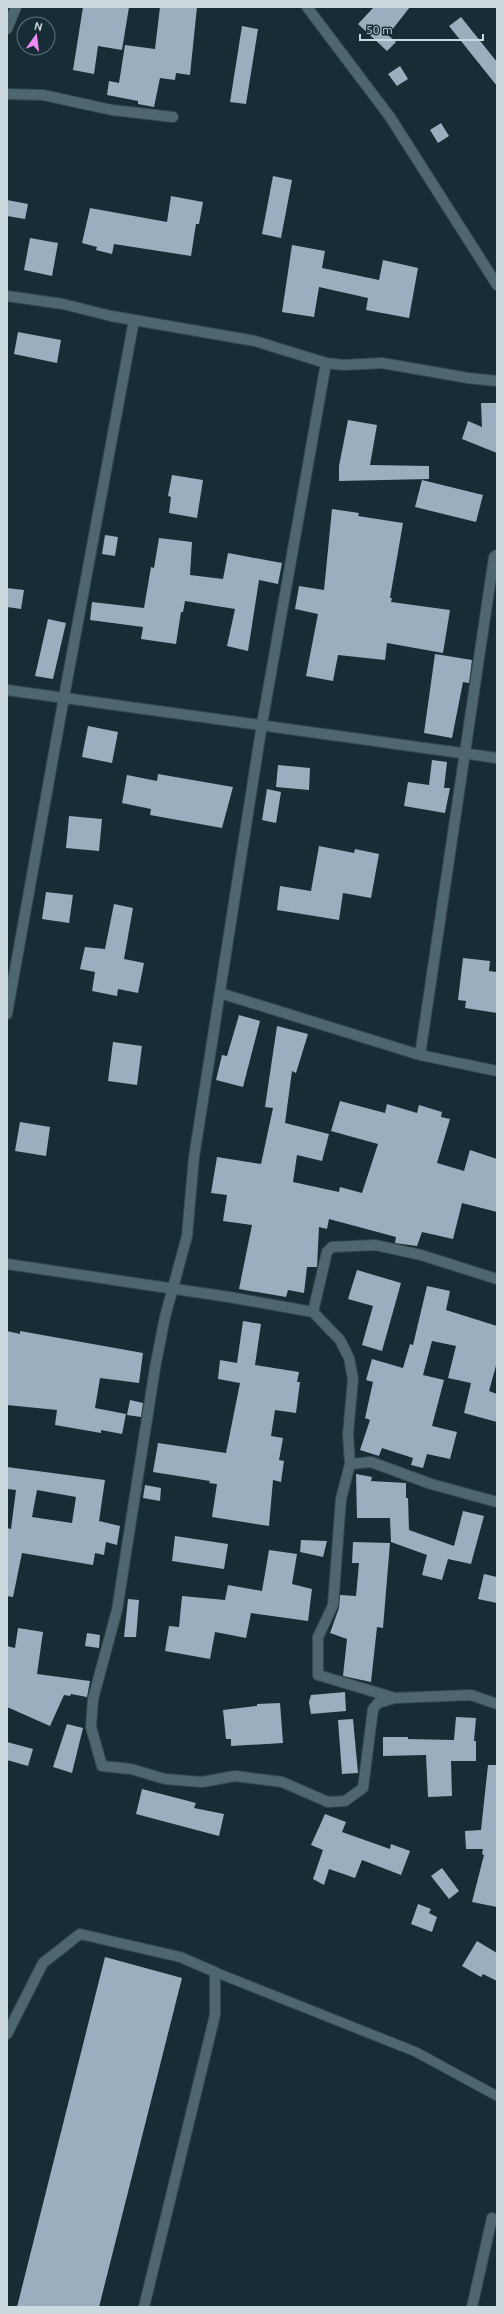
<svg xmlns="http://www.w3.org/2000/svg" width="504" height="2314" viewBox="0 0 504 2314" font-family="Ubuntu,sans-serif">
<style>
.building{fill:#9aaebf;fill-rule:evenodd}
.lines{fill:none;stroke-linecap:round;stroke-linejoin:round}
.service-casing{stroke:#36484f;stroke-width:11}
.minor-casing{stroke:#36484f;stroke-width:12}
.service{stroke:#4e6670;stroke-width:9}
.minor{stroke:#4e6670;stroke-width:10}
</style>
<rect width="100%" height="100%" fill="#162d36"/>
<!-- building -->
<path class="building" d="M83,7h46l-7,43 -24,-4 -4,28 -21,-4z
M160,7h37l-7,68 -14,-2 -1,7 -15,-2 -6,29 -16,-3v-3l-31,-6 2,-14 10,2 6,-38 30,4z
M374,7h36l-22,28 8,7 -9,9 -29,-27z
M461,17l36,45v24l-48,-60z
M242,26l16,3 -12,75 -16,-2z
M400,66l8,13 -11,7 -9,-12z
M441,123l8,13 -11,7 -8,-13z
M273,176l19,4 -11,58 -19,-4z
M171,196l32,6 -4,22h-3l-5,32 -77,-12 -2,10 -16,-4 1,-3 -15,-4 8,-35 77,14z
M7,200l21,4 -3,15 -18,-3z
M30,238l28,5 -6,33 -28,-6z
M292,245l33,6 -3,17 57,12 4,-20 35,8 -9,50 -43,-8 2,-12 -49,-11 -5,30 -32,-5z
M18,332l43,8 -4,23 -43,-9z
M481,403h16v50l-35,-14 6,-18 14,6z
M348,420l29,5 -7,40 59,1v13l-90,2v-15z
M172,475l31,5 -6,38 -28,-5 2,-16 -3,-1z
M422,480l61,15 -7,27 -61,-15z
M332,509l27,4 -1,3 45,7 -13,75h2l-1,4 59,8 -7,43 -56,-10 -2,17 -47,-5 -5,26 -27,-5 12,-62 -23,-5 4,-23 25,4z
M105,535l13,2 -3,19 -13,-2z
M159,538l33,4 -2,33 33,4 5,-26 54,10 -4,21 -19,-4 -11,71 -21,-5 8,-37 -50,-8 -2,11h-2l-5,32 -35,-5 2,-12 -53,-7 2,-18 52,6 7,-41 3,1z
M7,588l17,2 -3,19 -14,-2z
M48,619l18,4 -13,56 -18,-3z
M435,654l37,6 -3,23 -6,-1 -11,56 -28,-5z
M88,726l30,6 -6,31 -30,-6z
M432,760l15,2 -3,26h6l-5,25 -41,-7 4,-24 21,3z
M278,765l32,3 -1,22 -33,-3z
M158,774l75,13 -11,41 -72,-13 1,-6 -29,-6 5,-28 30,6z
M267,789l14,3 -5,31 -14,-3z
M69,816l33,3 -3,32 -33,-3z
M319,846l35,7 1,-4 24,5 -8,44 -28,-5 -4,27 -62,-10 3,-24 31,5z
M46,892l27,3 -4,28 -27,-4z
M114,904l19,4 -9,51 20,4 -6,30 -20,-4 -1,7 -25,-5 3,-19 -15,-3 5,-22 20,2z
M463,958l27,3 -1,10 8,1v41l-32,-5 1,-7 -8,-1z
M239,1015l21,6 -17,66 -27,-7 6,-25 5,1z
M277,1026l31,8 -12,39 -4,-2 -7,52 44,11 -7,27 -25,-6 -4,27 46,10 1,-5 22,6 16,-49 -47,-13 9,-30 45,12 2,-9 30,9 2,-8 23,7 -1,5 9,2 -13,44 27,8 6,-21 27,9v53l-35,-9 -9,36 -31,-7 -5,14 -22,-3 1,-6 -67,-18 -2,10 -8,-2 -2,40h-10l-3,26 -16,-3 -2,7 -47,-8 13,-64 -29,-4 4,-26 -16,-2 6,-36 44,7 12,-56 -8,-1z
M113,1042l29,4 -5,39 -29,-4z
M20,1122l30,5 -4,29 -31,-5z
M357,1270l44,13 -19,68 -20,-6 11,-39 -25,-7z
M427,1286l23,5 -4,19 51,16v36l-8,29 8,3v28l-33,-9 7,-30 -23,-5 8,-32 -24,-5 -9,34 21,5 -12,46 25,6 -7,27 -23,-5 -4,14 -12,-3 2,-7 -31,-10 -3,8 -19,-6 10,-30 -5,-2 8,-36 -7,-2 6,-21 31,9 7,-24 3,1z
M243,1321l18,3 -6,41 44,7 -2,10h3l-4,31 -21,-3 -4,26 12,2 -4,22 5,1 -3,21 -8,-2 -4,46 -57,-9 5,-33 -8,-1 1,-2 -57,-9 5,-29 68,10 14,-70 -22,-4 2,-19 17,3z
M7,1331l13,3v-3l123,22 -4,30 -39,-5 -5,30 31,6 -4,20 -21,-4v3l-46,-8 2,-15 -50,-5z
M130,1400l13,3 -2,14 -14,-2z
M7,1467l98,13 -6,41 21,5 -3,19 -11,-3 -2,13 -9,-2 -2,12 -71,-12 -9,44 -6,-1v-68l4,1 5,-39 -9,-1zM37,1490l39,7 -4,26 -40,-6z
M356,1474l16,3 -1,4 35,2v15h2l1,32 45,16 9,-35 21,5 -13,48 -23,-5 -6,21 -20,-5 5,-20 -36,-13 -1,-24h-33z
M145,1485l16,3 -1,13 -17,-3z
M175,1536l53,8 -4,25 -52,-8z
M301,1540l26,1 -4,16 -23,-5z
M353,1542l37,1 -7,85 -6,-1 -6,55 -28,-6 4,-37 -17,-6 9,-25 1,-13 16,1 3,-33h-7z
M269,1550l28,4 -5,30 20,5 -4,32 -57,-8 -5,25 -31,-6 -5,27 -45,-8 4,-25 10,1 3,-31 43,4 3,-15 34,6z
M484,1574l13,3v26l-19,-4z
M128,1599l11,1 -3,37h-12z
M18,1628l25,4 -6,42 53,7 -3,16 -16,-3 -1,2 -6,-1 -14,31 -43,-19v-61l8,2z
M87,1633l13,2 -1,13 -14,-2z
M345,1692l1,19 -35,3 -2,-12 2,-7z
M280,1703l3,40 -52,3v-7h-5l-3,-29 34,-4v-2z
M456,1717l20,1 -2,23h2v20h-25l1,35 -24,1 -2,-42 -43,1v-19h25v2l46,1z
M353,1719l5,54 -16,1 -4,-54z
M67,1724l16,4 -11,45 -19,-6z
M7,1742l26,7 -5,17 -21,-6z
M488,1765h9v142l-25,-5 12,-47 -2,-1 1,-5h-17l-1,-18 16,-1z
M142,1789l54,14 -2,5 30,6 -5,22 -83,-22z
M325,1814l21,8 -4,10 48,17 1,-5 19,7 -9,24 -39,-15 -7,18 -26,-9 -5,16 -11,-6 10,-29 -12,-5z
M442,1868l17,23 -10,8 -18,-23z
M418,1904l13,5 -2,4 8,4 -5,15 -21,-8z
M477,1941l20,12v28l-14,-7 -2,3 -19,-11z
M105,1957l77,21 -83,329h-82z"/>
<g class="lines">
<!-- service casing -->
<g class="service-casing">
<path id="service" d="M215,1972l201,80 81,44"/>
</g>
<!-- minor casing -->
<g class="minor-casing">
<path id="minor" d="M307,7l83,110 107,168
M7,29l9,-22
M7,94l36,1 69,15 61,7
M7,296l56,8 48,12 144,25 71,22 17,2 39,-2 86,15 29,3
M326,363l-64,361 -68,433 -7,79 -22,81 -10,51 -38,242 -24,89 -2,28 11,39 29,3 34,10 37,3 33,-6 47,6 46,20 17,-1 18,-13 10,-79 5,-6 17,-5 76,-3 26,9
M7,690l490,68
M220,993l200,62 77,16
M7,1014l57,-317 70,-377
M420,1055l74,-498 3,-2
M7,1264l222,33 84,15 27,28 9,18 4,21 -5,55 2,30 -9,35 -8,106 -15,32v38l77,23
M313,1312l14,-60 5,-5 43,-2 46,10 76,24
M350,1464l21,-2 60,22 66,18
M7,2034l36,-71 37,-29 100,23 35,15v43l-71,292
M472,2307l20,-89"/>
</g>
<!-- service -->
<use href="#service" class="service"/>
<!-- minor -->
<use href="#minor" class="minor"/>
</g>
<!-- border -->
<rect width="504" height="2314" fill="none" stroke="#ccdadf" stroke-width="16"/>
<!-- north arrow -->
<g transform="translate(36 36) rotate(14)"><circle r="19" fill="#162d36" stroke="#5f727a"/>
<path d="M0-3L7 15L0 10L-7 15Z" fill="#f28af3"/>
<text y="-6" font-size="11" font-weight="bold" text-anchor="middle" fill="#ccdadf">N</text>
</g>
<!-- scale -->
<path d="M360 34v6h123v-6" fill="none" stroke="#ccdadf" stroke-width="2"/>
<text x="366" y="34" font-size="12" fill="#ccdadf" stroke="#162d36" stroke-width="3" paint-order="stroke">50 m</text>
</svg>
